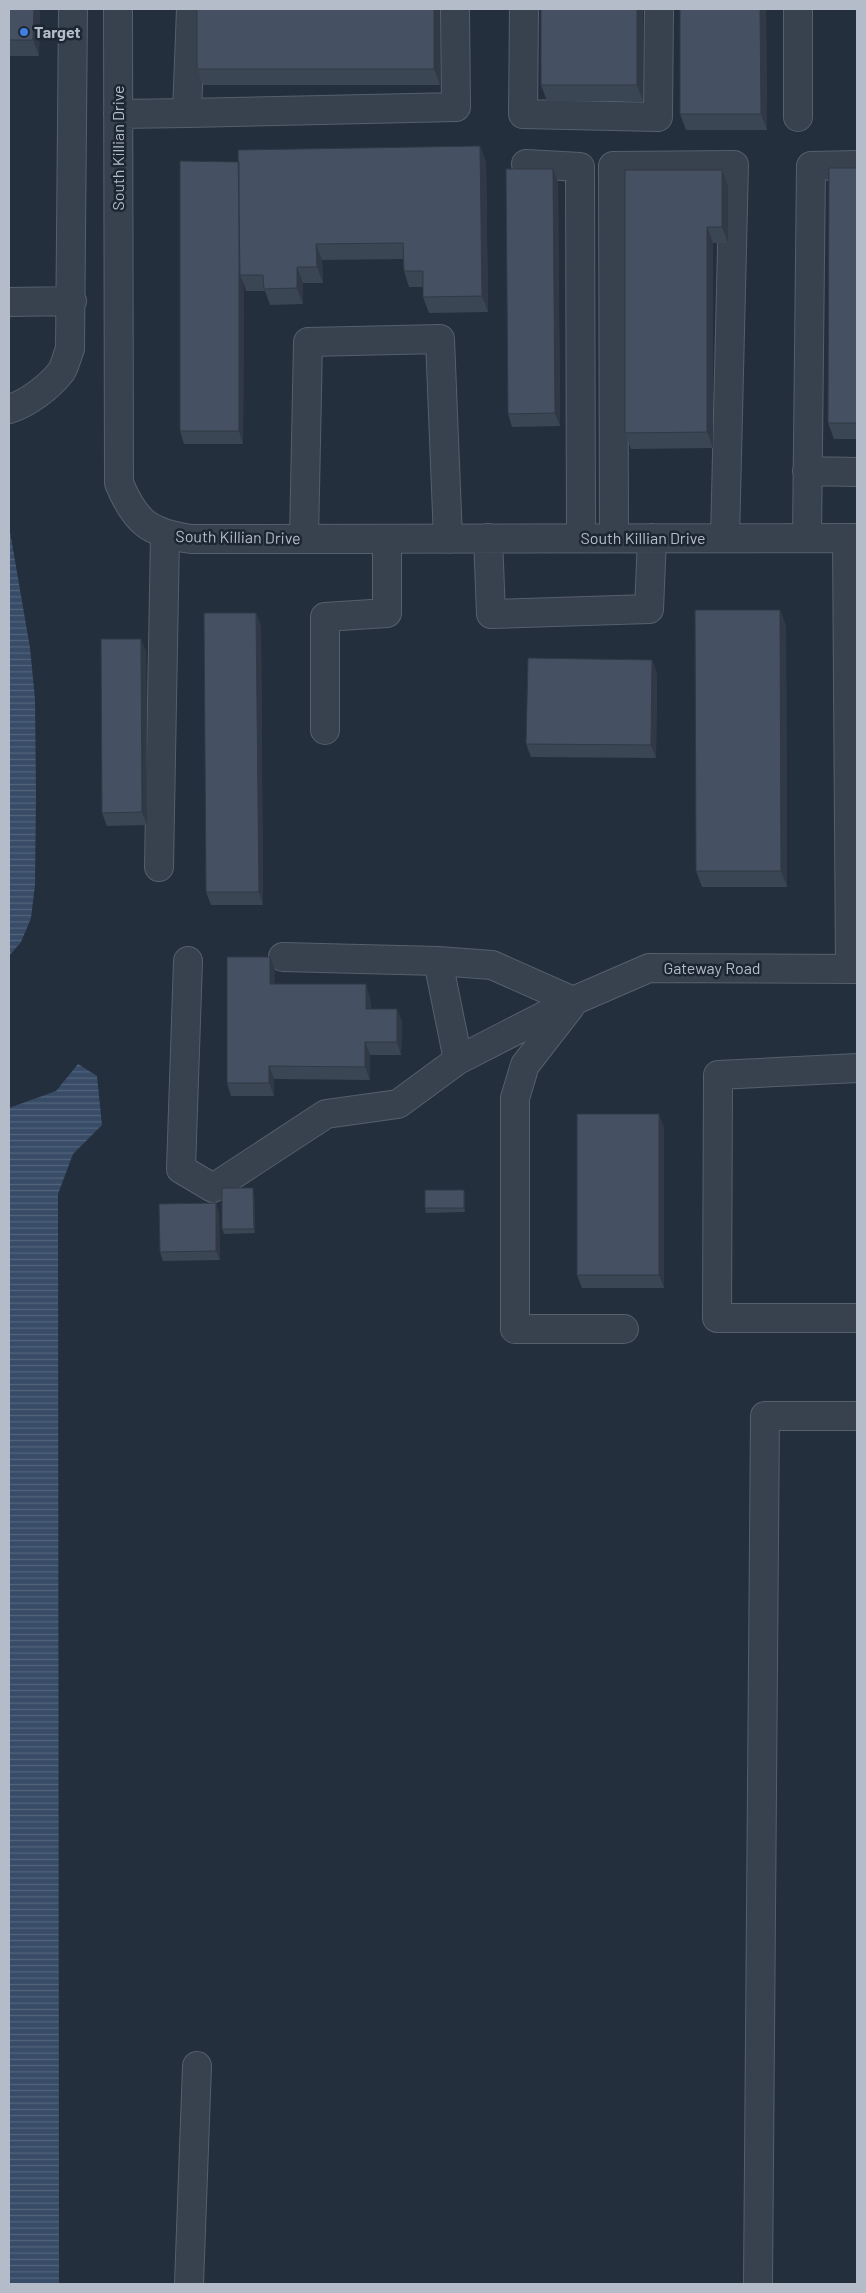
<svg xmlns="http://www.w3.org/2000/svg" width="866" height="2293" viewBox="0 0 866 2293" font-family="Barlow,sans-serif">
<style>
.water{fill:url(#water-rules)}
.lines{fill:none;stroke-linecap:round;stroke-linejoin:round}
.minor-casing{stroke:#565f6c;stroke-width:30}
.minor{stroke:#38414e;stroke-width:28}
.wall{fill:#3b4654}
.shaded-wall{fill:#303945}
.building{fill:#455162;stroke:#303945}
.shop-dot{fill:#3f7fe0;stroke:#1d2633;stroke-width:2}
.labels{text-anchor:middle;stroke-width:5;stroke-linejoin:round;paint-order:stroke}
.poi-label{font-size:16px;font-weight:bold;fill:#b4bcc9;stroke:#1d2633;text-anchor:start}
.street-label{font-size:16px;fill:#b4bcc9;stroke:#1d2633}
</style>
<defs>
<pattern id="water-rules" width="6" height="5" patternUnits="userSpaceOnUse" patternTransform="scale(1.25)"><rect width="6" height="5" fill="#394c67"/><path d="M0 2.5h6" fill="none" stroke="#53647b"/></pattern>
</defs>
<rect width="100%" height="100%" fill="#242f3e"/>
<!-- water -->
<path class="water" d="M9,526l21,122 5,51 1,95 -1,91 -4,33 -10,24 -12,14z
M78,1064l19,12 5,49 -29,29 -15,40 1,1090h-50v-1176l47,-17z"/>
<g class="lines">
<!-- minor casing -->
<g class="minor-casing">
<path id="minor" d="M118,9l1,474c16,39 30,50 72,56l666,-1
M524,9l-1,105 135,3 1,-108
M187,113l269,-6 -1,-98
M118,114l69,-1 4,-104
M798,117v-108
M526,164l54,3 1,371
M9,302l63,-1
M9,409c18,-5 40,-22 52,-37 4,-6 6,-16 9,-23l3,-340
M807,471l50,1
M488,538l3,76 158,-5 3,-71
M614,538l-1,-372 121,-1 -9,373
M807,538l4,-372 46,-1
M847,538l3,431
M304,539l4,-197 132,-3 8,200
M325,730v-113l62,-4v-74
M159,867l6,-331
M283,957l155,4 54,4 81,36
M188,961l-7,208 32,19 113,-74 72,-10 60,-44 115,-59 76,-33 208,1
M438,961l20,99
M570,1007l-45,58 -10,33v231h109
M857,1068l-139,7 -1,243h140
M189,2284l8,-218
M758,2284l7,-868h92"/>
</g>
<!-- minor -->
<use href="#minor" class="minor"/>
</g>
<!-- wall -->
<path class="wall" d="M9,9h31l-1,47h-30z
M440,9v76h-237l-6,-16z
M643,9v92h-96l-6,-16z
M766,9l1,121h-81l-6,-16z
M480,146l6,16 2,150 -59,1 -6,-16v-10h-14l-5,-16 -1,-12 -81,1 1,23h-20v21l-33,1 -5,-14h-19l-2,-7 -1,160h-59l-4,-13 59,-269z
M857,168v271h-23l-6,-16z
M625,170l103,16v57h-15v205l-82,1 -6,-16z
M558,182l2,244 -48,1 -4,-13z
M780,610l6,16 1,261h-85l-6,-16z
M256,613l5,13 2,279h-52l-5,-13z
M146,651l1,174 -40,1 -5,-13z
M652,660l5,13 -1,85 -125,-1 -5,-13z
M270,957l5,13 -1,14 96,13 1,12h26l5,13 -1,33h-31v25l-96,-1v17h-43l-4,-13z
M664,1127v161h-82l-5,-13z
M254,1192l1,41 -31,1 -2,-5z
M465,1194v18l-39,1 -1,-5z
M219,1212l1,48 -57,1 -3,-9z"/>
<!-- shaded-wall -->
<path class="shaded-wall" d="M34,9h6l-1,47 -6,-16z
M434,9h6v76l-6,-16z
M637,9h6v92l-6,-16z
M760,9h6l1,121 -6,-16z
M480,146l6,16 2,150 -6,-16z
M239,162l1,113 4,9 -1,160 -4,-13z
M553,169l5,13 2,244 -5,-13z
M722,170l6,16v57l-6,-16z
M707,227l6,16v205l-6,-16z
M316,244l6,16 1,23 -6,-16z
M297,267l6,16v21l-6,-16z
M780,610l6,16 1,261 -6,-16z
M256,613l5,13 2,279 -4,-13z
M141,639l5,12 1,174 -5,-13z
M652,660l5,13 -1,85 -5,-13z
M270,957l5,13 -1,26 -4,-12z
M366,984l4,13 1,25 -5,-13z
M397,1009l5,13 -1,33 -4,-13z
M365,1042l5,13v25l-5,-13z
M269,1066l5,13v17l-5,-13z
M659,1114l5,13v161l-5,-13z
M253,1188l1,4 1,41 -1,-4z
M464,1190l1,4v18l-1,-4z
M216,1203l3,9 1,48 -4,-9z"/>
<!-- building -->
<path class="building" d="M9,9h25l-1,31h-24z
M197,9h237v60h-237z
M541,9h96v76h-96z
M680,9h80l1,105h-81z
M480,146l2,150 -59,1v-26h-19l-1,-28 -87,1 1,23h-20v21l-33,1 -1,-14h-23l-2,-125z
M180,161l59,1v269h-59z
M829,168h28v255h-29z
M506,169h47l2,244 -47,1z
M625,170h97v57h-15v205l-82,1z
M695,610h85l1,261h-85z
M204,613h52l3,279h-53z
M101,639h40l1,173 -40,1z
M528,658l124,2 -1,85 -125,-1z
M227,957h43v27h96v25h31v33h-32v25l-96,-1v17h-42z
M577,1114h82v161h-82z
M222,1188h31l1,41h-32z
M425,1190h39v18h-39z
M216,1203v48l-56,1 -1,-48z"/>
<!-- markers -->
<circle class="shop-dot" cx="24" cy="32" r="5"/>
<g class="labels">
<!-- poi labels -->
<g class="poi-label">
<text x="34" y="38">Target</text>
</g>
<!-- street labels -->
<g class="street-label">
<text transform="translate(118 148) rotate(-90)" y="6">South Killian Drive</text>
<text transform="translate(238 537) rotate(1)" y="6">South Killian Drive</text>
<text x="643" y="544">South Killian Drive</text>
<text x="712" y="974">Gateway Road</text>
</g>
</g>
<!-- border -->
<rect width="866" height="2293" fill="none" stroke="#b4bcc9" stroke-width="20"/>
</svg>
